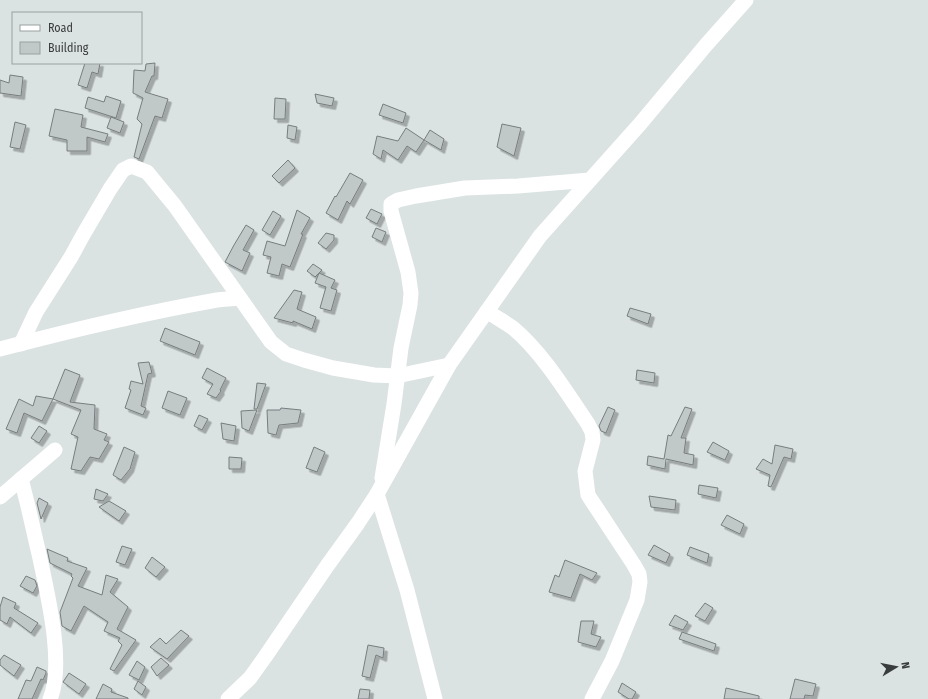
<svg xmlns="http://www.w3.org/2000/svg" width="928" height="699" viewBox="0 0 928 699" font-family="'Fira Sans Condensed',sans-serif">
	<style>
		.building { fill: #c1c8c8; stroke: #777d7e; filter: url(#shadow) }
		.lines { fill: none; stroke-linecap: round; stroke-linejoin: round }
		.minor { stroke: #fff; stroke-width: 15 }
	</style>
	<defs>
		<filter id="shadow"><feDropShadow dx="3.5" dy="3.5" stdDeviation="0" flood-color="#0004"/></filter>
	</defs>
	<rect width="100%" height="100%" fill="#dbe2e2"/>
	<!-- building -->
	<g class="building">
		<path d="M 85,63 L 100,63 L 98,74 L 92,72 L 87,88 L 78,85 Z"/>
		<path d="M 155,63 L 154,76 L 152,76 L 145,92 L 168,99 L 162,118 L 155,116 L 139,159 L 134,157 L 142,124 L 137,119 L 143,98 L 133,93 L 134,70 L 145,71 L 146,64 Z"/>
		<path d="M 10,75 L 23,77 L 21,96 L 0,93 L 0,80 L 9,83 Z"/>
		<path d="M 315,94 L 334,98 L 332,106 L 317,103 Z"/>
		<path d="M 106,96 L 121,101 L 116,118 L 85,108 L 88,97 L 104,102 Z"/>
		<path d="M 275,98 L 286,99 L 285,119 L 274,119 Z"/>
		<path d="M 383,104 L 406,113 L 403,123 L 379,115 Z"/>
		<path d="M 55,109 L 83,115 L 81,127 L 108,134 L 105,142 L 87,137 L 87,151 L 67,151 L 67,140 L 49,136 Z"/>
		<path d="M 111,117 L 124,122 L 120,133 L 107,128 Z"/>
		<path d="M 15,122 L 26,125 L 20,149 L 10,147 Z"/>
		<path d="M 502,124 L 521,128 L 514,156 L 497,147 Z"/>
		<path d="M 288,125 L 297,127 L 295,140 L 287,138 Z"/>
		<path d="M 406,128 L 424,140 L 416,152 L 407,146 L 398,160 L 383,150 L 381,159 L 373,154 L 377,136 L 398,141 Z"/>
		<path d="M 430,130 L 444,139 L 441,150 L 424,140 Z"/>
		<path d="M 288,160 L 295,168 L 279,183 L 272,176 Z"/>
		<path d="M 350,173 L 363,180 L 350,204 L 347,201 L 338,220 L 326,213 L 335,196 L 336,197 Z"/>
		<path d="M 371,209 L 382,214 L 377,224 L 366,218 Z"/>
		<path d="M 297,210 L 310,218 L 301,234 L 303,234 L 290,267 L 282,264 L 279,276 L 267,273 L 271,257 L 263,255 L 267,241 L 285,246 Z"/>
		<path d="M 273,211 L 281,216 L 270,235 L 262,230 Z"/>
		<path d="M 246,225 L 254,230 L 243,250 L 250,253 L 242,271 L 225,262 L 234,245 Z"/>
		<path d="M 376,228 L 386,232 L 382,242 L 372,237 Z"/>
		<path d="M 326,233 L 334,235 L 334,240 L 326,249 L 318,243 Z"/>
		<path d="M 313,264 L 322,270 L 315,277 L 307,271 Z"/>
		<path d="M 319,273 L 335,280 L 331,288 L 337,290 L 331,311 L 320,308 L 326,287 L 315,283 Z"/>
		<path d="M 294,290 L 302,292 L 297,309 L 316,317 L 312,329 L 293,321 L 293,323 L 274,318 Z"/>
		<path d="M 630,308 L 651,314 L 648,324 L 627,316 Z"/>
		<path d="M 165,328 L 200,342 L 195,355 L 160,341 Z"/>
		<path d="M 149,362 L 152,373 L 148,374 L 141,406 L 146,408 L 143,415 L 125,408 L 131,390 L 129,389 L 131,381 L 143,384 L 138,363 Z"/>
		<path d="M 207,368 L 226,378 L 220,390 L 221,391 L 216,398 L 207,394 L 213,384 L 202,378 Z"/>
		<path d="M 65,369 L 80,375 L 70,402 L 95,405 L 94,429 L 107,434 L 104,440 L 109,442 L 99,459 L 90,457 L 81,471 L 71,469 L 78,437 L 71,434 L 81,410 L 53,399 Z"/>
		<path d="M 637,370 L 655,373 L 654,383 L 636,380 Z"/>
		<path d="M 257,383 L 266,384 L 257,409 L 254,409 Z"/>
		<path d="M 168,391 L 187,398 L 180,415 L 162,408 Z"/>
		<path d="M 36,396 L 53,399 L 42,421 L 24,413 L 17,433 L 6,429 L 19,399 L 33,406 Z"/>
		<path d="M 608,407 L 615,410 L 606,433 L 601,431 L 599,426 Z"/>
		<path d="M 685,407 L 692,409 L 681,438 L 686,438 L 684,453 L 694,455 L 693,465 L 666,459 L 665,469 L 647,465 L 648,456 L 664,459 L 668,435 L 671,436 Z"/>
		<path d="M 281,408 L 301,410 L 298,423 L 279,425 L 276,435 L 268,433 L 267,410 L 280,410 Z"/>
		<path d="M 257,410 L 249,431 L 242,428 L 241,411 Z"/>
		<path d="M 199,415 L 208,419 L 202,430 L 194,426 Z"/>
		<path d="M 221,423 L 236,426 L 234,441 L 223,439 Z"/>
		<path d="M 39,426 L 47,431 L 39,443 L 31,438 Z"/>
		<path d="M 713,442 L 729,451 L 725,460 L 707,452 Z"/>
		<path d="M 775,445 L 793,449 L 791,459 L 784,457 L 771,487 L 768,486 L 770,475 L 756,469 L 763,459 L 772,464 Z"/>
		<path d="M 124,447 L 135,452 L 130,469 L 121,480 L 113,475 Z"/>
		<path d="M 314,447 L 325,452 L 317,472 L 306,468 Z"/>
		<path d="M 229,457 L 242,458 L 241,469 L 229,469 Z"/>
		<path d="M 699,485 L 718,488 L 716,498 L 698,494 Z"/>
		<path d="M 96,489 L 108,494 L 103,501 L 94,499 Z"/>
		<path d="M 649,496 L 676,500 L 675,510 L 651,507 Z"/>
		<path d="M 39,498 L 48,503 L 41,519 L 37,503 Z"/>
		<path d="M 109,501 L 126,511 L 119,521 L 99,507 Z"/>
		<path d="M 727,515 L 744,524 L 740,534 L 721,525 Z"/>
		<path d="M 654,545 L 670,554 L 666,563 L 648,555 Z"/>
		<path d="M 122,546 L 132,549 L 125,565 L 116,562 Z"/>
		<path d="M 690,547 L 709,554 L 707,563 L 687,555 Z"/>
		<path d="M 47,549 L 68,558 L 67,561 L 87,568 L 78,586 L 102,595 L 106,575 L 118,579 L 110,592 L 128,607 L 117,629 L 136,640 L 114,671 L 110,669 L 122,645 L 118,641 L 120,638 L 104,631 L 108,622 L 84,606 L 71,631 L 62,626 L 60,612 L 73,578 L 71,576 L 72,574 L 50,563 Z"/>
		<path d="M 152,557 L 165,567 L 156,577 L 145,568 Z"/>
		<path d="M 565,560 L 597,573 L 592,580 L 580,574 L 571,598 L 549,592 L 555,575 L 559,577 Z"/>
		<path d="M 26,576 L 35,580 L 37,586 L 33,593 L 20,586 Z"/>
		<path d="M 3,597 L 16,603 L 14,608 L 38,623 L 31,633 L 10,617 L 7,624 L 0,620 L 0,607 Z"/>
		<path d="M 705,603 L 713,608 L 705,621 L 695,616 Z"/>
		<path d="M 675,615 L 688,622 L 683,630 L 669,625 Z"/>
		<path d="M 581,621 L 594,621 L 591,634 L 601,637 L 596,647 L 578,642 Z"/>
		<path d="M 181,630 L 189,636 L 167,659 L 150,647 L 160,638 L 166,644 Z"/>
		<path d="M 682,632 L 716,644 L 714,651 L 679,639 Z"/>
		<path d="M 368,645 L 384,648 L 383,658 L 376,655 L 370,678 L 362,676 Z"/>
		<path d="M 4,655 L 21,665 L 14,676 L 0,665 L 0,660 Z"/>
		<path d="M 161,658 L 169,665 L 157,676 L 151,667 Z"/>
		<path d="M 137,661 L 145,667 L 139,680 L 129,675 Z"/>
		<path d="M 37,667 L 46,671 L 46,673 L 43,680 L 41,679 L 32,699 L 18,699 L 26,680 L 31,681 Z"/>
		<path d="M 69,673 L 86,684 L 79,694 L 63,682 Z"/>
		<path d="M 795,679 L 816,684 L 813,696 L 805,695 L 804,699 L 790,699 Z"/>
		<path d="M 138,681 L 146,687 L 142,695 L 134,689 Z"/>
		<path d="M 622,683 L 636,692 L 632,699 L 629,699 L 618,692 Z"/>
		<path d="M 103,684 L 112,689 L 111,692 L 128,698 L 128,699 L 96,699 Z"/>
		<path d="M 726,688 L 759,696 L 759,699 L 724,699 Z"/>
		<path d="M 360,689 L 370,690 L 369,699 L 358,699 Z"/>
	</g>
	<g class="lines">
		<!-- minor -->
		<g class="minor">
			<path d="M 487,311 C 495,317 505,322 513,328 C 542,352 567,393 588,424 L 592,432 L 593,440 L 585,471 L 588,495 L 634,565 L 639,574 L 640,582 L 637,600 L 612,661 L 592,699"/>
			<path d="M 21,344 L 36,312 L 71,257 L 83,235 L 110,189 L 123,170 L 131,166 L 147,172 L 175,206 L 271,342 L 286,354 L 304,360 L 333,368 L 374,375 L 397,376 L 449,365"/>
			<path d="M 0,349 C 72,330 144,313 217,300 C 224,299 232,299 239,298"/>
			<path d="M 382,478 L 394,404 L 401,348 L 410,305 L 411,293 L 408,272 L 391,211 L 391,204 L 398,200 L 416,196 L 465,188 L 518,186 L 590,180"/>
			<path d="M 21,479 C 28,504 33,529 39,554 C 47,592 65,664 50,699"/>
			<path d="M 377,494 L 407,590 L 435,699"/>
			<path d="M 0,497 L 55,450"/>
			<path d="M 228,699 L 250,678 L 265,657 L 327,566 L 358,523 L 377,494 L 449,365 L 540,236 L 640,124 L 706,45 L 746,0"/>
		</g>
	</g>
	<!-- legend -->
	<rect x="12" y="12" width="130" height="52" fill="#dbe2e2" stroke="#9aa0a0"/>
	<rect x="20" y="25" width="20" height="6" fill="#ffffff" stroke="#9aa0a0"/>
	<text x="48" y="32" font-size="12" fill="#393c3c">Road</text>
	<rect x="20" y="42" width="20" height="12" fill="#c1c8c8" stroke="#9aa0a0"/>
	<text x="48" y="52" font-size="12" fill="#393c3c">Building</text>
	<!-- north arrow -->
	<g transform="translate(896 667) rotate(80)" stroke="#dbe2e2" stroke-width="3" paint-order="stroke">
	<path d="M0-3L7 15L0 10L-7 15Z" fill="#393c3c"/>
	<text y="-6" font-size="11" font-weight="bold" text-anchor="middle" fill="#393c3c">N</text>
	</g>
</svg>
